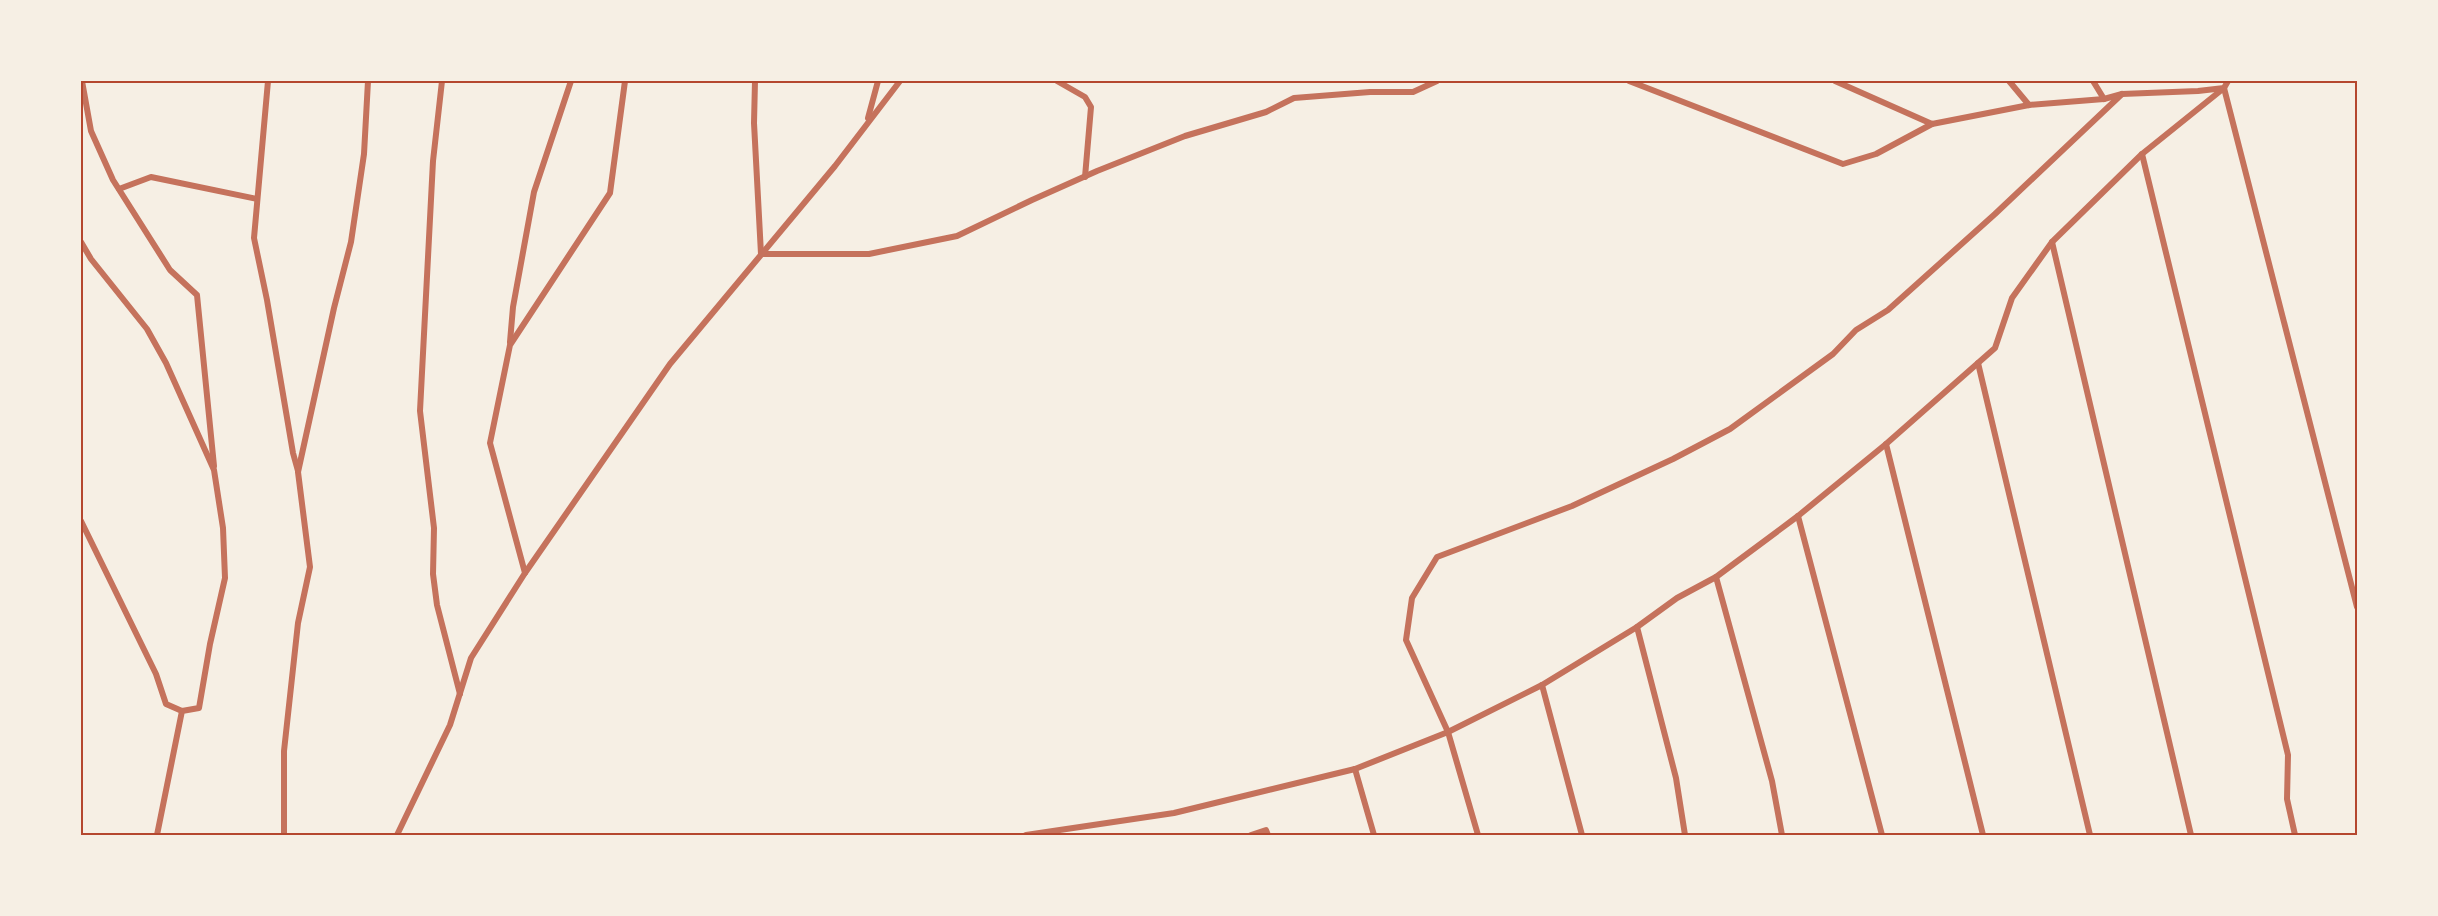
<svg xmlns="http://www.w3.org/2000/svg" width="2438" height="916" viewBox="0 0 2438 916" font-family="'Golos Text',sans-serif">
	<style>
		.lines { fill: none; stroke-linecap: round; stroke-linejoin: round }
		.minor { stroke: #c5725c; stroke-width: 6 }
		.neatline { fill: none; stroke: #b5482f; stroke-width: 2 }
	</style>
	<rect width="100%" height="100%" fill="#f6efe4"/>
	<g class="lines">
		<!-- minor -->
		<g class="minor">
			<path d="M 82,81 L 91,131 L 113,180 L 170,270 L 197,295 L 214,466"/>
			<path d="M 268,81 L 254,238 L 267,300 L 293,453 L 298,471"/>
			<path d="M 442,81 L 433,161 L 420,411 L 434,528 L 433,574 L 437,605 L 460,694"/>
			<path d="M 755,81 L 754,123 L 761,254 L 869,254 L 957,236 L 1032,200 L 1097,171 L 1185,136 L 1266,112 L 1294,98 L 1370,92 L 1413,92 L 1437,81"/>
			<path d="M 1057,81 L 1085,97 L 1091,107 L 1085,177"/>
			<path d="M 1629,81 L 1843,164 L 1876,154 L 1932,124"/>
			<path d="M 1835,81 L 1932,124 L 2029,105 L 2104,99 L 2122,94 L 2198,91 L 2224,88 L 2228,81"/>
			<path d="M 2009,81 L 2029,105"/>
			<path d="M 2093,81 L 2104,99"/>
			<path d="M 868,118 L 878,81"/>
			<path d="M 2142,154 L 2288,755 L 2287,799 L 2295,835"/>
			<path d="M 119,189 L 151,177 L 257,199"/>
			<path d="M 81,242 L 91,259 L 147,329 L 166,363 L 214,470 L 223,528 L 225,578 L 210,644 L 199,708 L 182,711 L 157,835"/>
			<path d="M 2052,242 L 2191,835"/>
			<path d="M 510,342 L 513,307 L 534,192 L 571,81"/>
			<path d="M 1978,363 L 2090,835"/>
			<path d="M 1886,444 L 1983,835"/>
			<path d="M 1798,516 L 1882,835"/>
			<path d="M 81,521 L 156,674 L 166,704 L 182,711"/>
			<path d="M 525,573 L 670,364 L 835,166 L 900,81"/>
			<path d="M 1716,577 L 1772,781 L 1782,835"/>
			<path d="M 1637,627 L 1676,778 L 1685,835"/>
			<path d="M 1542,685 L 1582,835"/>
			<path d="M 1355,769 L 1374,835"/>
			<path d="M 284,835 L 284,751 L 298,623 L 310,567 L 298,472 L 334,308 L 351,242 L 364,154 L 368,81"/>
			<path d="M 397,835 L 450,725 L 471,658 L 525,573 L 490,443 L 510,345 L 610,193 L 625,81"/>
			<path d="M 1026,835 L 1174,813 L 1355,769 L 1448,732 L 1542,685 L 1637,627 L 1677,598 L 1716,577 L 1798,516 L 1886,444 L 1978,363 L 1995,348 L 2012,298 L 2052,242 L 2142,154 L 2224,88 L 2357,607"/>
			<path d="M 1251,835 L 1266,830 L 1268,835"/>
			<path d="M 1478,835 L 1448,732 L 1406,640 L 1412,598 L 1437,557 L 1572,506 L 1673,459 L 1730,429 L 1833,354 L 1856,330 L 1888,310 L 1995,214 L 2122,94"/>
		</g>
	</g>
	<!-- border -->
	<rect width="2438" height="916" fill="none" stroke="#f6efe4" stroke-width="165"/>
	<rect x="82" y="82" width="2274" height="752" class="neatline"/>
</svg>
